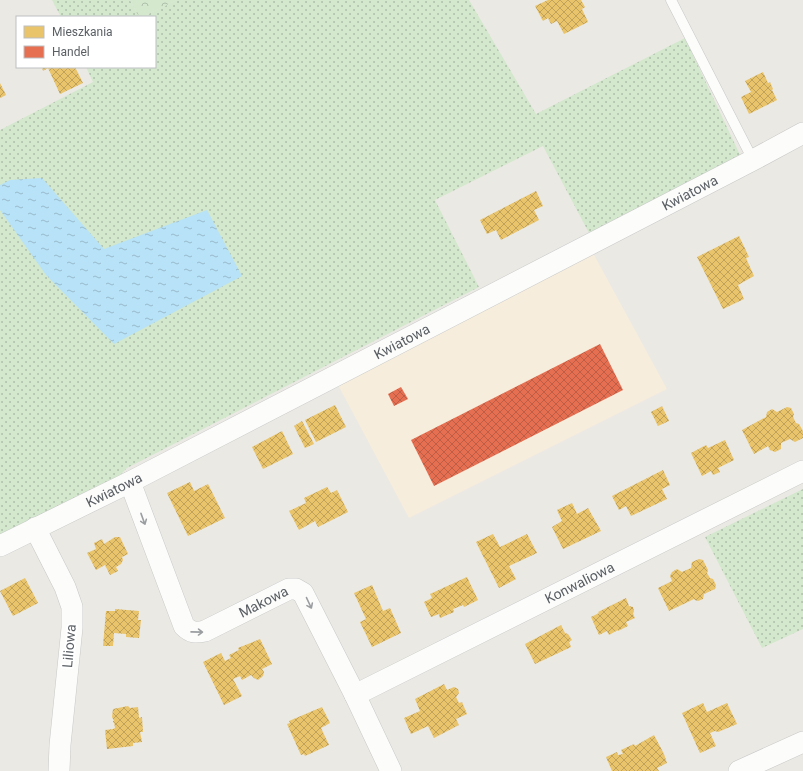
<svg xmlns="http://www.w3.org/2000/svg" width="803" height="771" viewBox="0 0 803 771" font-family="Roboto,sans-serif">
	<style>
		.commercial { fill: #f6eddc }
		.green { fill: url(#green-dots) }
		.forest { fill: url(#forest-crowns) }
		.water { fill: url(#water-ripples) }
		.homes { fill: url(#homes-cross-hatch) }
		.shops { fill: url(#shops-cross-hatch) }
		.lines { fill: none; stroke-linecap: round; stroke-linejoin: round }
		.service-casing { stroke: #c7c8c7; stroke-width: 11 }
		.minor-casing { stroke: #c7c8c7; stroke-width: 22 }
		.service { stroke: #fcfcfb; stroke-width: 10 }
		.minor { stroke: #fcfcfb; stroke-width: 21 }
		.oneway { stroke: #9b9ea0 }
		.labels { text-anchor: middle; stroke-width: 4; stroke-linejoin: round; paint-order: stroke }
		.street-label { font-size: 14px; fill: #5a5f64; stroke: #fff }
	</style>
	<defs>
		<pattern id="green-dots" width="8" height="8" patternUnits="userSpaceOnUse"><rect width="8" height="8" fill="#d3e8cd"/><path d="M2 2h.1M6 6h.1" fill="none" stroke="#aebfaa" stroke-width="1.8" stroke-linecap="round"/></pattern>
		<pattern id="forest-crowns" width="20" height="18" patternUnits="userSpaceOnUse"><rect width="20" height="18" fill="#d3e8cd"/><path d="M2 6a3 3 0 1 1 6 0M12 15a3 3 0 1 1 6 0" fill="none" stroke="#aebfaa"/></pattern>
		<pattern id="water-ripples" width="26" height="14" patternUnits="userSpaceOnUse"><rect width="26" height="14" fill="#b7e2f7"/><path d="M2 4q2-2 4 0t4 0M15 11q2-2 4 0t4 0" fill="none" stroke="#98bacc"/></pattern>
		<pattern id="homes-cross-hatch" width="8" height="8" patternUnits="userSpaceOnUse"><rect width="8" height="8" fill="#e9c46a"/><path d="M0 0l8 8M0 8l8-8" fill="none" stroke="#c0a25b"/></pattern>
		<pattern id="shops-cross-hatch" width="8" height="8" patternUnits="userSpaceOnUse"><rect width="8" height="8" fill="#e76f51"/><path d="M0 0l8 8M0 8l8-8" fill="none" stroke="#be5e47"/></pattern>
	</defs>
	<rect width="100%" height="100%" fill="#ebe9e4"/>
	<!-- commercial -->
	<path class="commercial" d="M 593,253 L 667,389 L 409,518 L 337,383 Z"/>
	<!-- green -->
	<g class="green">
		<path d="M 52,0 L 130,0 L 139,17 L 61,17 Z"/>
		<path d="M 177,0 L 469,0 L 536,114 L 685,38 L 740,155 L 589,233 L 543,146 L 435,200 L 479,287 L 127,468 L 115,480 L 0,538 L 0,130 L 93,82 L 86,67 L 155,67 L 155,17 L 142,17 Z"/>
		<path d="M 803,489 L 803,629 L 762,648 L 705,537 Z"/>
	</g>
	<!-- forest -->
	<path class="forest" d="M 130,0 L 177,0 L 142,17 L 139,17 Z"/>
	<!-- water -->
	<path class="water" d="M 42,178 L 104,249 L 207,210 L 242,276 L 114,344 L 46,275 L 0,210 L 0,185 L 10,180 Z"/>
	<!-- homes -->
	<g class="homes">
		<path d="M 548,0 L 581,0 L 585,7 L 582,9 L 588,22 L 564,34 L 557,21 L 551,24 L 548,18 L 543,21 L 535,6 Z"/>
		<path d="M 42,67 L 75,67 L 83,83 L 60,94 L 48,68 L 43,71 Z"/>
		<path d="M 763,72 L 768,83 L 770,82 L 773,89 L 772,90 L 777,100 L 749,114 L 741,97 L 751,92 L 745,81 Z"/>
		<path d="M 0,83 L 6,95 L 0,98 Z"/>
		<path d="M 536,191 L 543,206 L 534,210 L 539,220 L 501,240 L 496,230 L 487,234 L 480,220 Z"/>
		<path d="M 739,236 L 749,257 L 746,258 L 754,276 L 738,285 L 744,299 L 723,309 L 697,257 Z"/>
		<path d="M 335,405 L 346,427 L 316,442 L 305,420 Z"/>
		<path d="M 662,406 L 669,421 L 658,426 L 651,412 Z"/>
		<path d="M 787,407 L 791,408 L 794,414 L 793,417 L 796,423 L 799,424 L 803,431 L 803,438 L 795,442 L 790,439 L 781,443 L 781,449 L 775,452 L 770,450 L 768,446 L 754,454 L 742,430 L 766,417 L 767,412 L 772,409 L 777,412 Z"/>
		<path d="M 302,421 L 314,444 L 305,448 L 294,426 Z"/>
		<path d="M 282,431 L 293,454 L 263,469 L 252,447 Z"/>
		<path d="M 725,440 L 734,460 L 718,468 L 720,472 L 713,475 L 711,471 L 702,476 L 691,453 L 706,445 L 708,448 Z"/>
		<path d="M 663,470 L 670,485 L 662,489 L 667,499 L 631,516 L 626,506 L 619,510 L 612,496 Z"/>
		<path d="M 190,482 L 194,491 L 208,484 L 225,518 L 188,536 L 167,493 Z"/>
		<path d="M 327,487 L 331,493 L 337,490 L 348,512 L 318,527 L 315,521 L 299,530 L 289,511 L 306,503 L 304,498 Z"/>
		<path d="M 572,503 L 577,514 L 588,508 L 601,531 L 563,549 L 552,527 L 562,521 L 557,510 Z"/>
		<path d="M 493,534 L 500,547 L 527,534 L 537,553 L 509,566 L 516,579 L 499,588 L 476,542 Z"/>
		<path d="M 115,537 L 120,537 L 128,554 L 122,557 L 123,560 L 121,564 L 116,567 L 118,571 L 110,575 L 105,565 L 96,570 L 87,553 L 96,549 L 94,543 L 102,539 L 104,544 Z"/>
		<path d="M 699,559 L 703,560 L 708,570 L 707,573 L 710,578 L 713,579 L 716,585 L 715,589 L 704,594 L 703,599 L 698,601 L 695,600 L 694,599 L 669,611 L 658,588 L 672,581 L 670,576 L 672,572 L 677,569 L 682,572 L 691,568 L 692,562 Z"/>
		<path d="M 467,577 L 478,600 L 464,607 L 463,605 L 453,609 L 454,612 L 440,618 L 439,614 L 431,617 L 424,602 L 432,598 L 430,594 Z"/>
		<path d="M 25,578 L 38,603 L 13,616 L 0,591 Z"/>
		<path d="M 372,585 L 383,611 L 390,608 L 401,633 L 372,647 L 360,622 L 366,619 L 354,593 Z"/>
		<path d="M 626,598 L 629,606 L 633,607 L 634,611 L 633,614 L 635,618 L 626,622 L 628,626 L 618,631 L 618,630 L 609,635 L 607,631 L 599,635 L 591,617 L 599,613 L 598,612 Z"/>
		<path d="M 115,609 L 139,611 L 138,620 L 141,620 L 139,638 L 126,637 L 126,634 L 114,633 L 113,646 L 103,646 L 106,611 L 115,611 Z"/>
		<path d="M 561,625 L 565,633 L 568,634 L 572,640 L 569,642 L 571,647 L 535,664 L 525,644 Z"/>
		<path d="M 260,639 L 272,664 L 262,669 L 264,672 L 263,676 L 258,680 L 254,678 L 251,675 L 242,680 L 240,676 L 233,679 L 242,696 L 224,705 L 203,662 L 221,653 L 225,661 L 231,658 L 229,655 L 239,650 L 238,648 Z"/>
		<path d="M 444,684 L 447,690 L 454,687 L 458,689 L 459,693 L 456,697 L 459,703 L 462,702 L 467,714 L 456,719 L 459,725 L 434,738 L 428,726 L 411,734 L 404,718 L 420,711 L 415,699 Z"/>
		<path d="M 703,703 L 707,712 L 727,703 L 737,724 L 718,732 L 715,731 L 710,733 L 716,746 L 700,753 L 682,713 Z"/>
		<path d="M 128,706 L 130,708 L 138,707 L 139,718 L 142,717 L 143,732 L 140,732 L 142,742 L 133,743 L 133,746 L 107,749 L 105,730 L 113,729 L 115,728 L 114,722 L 113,723 L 113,721 L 114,721 L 112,717 L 113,709 Z"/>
		<path d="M 322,707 L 330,723 L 321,728 L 329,745 L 305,756 L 304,754 L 301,755 L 287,724 L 290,723 L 289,721 Z"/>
		<path d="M 654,735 L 664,754 L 667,763 L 657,768 L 659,771 L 612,771 L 606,757 L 617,752 L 618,755 L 623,754 L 621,750 L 634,744 L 635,746 Z"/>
	</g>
	<!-- shops -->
	<g class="shops">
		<path d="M 600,344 L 623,390 L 434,486 L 411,440 Z"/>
		<path d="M 401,387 L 408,399 L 394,406 L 388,394 Z"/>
	</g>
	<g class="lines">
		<!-- service casing -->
		<g class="service-casing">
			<path id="service" d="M 671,0 L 753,160"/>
		</g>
		<!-- minor casing -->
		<g class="minor-casing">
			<g id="minor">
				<path id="s1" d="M 130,482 L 184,626 C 191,633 196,633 205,631 L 289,589 L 296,589 L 303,593 L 355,695 L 391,771"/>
				<path d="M 35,528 L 65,587 L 72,607 L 72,628 L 60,745 L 59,771"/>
				<path id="s2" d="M 0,546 L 130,482 L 753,160 L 803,133"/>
				<path id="s3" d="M 355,695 L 803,471"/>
				<path d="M 739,771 L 803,742"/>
			</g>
		</g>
		<!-- service -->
		<use href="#service" class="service"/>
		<!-- minor -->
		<use href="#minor" class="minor"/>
	</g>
	<!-- one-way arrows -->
	<defs><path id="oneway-shaft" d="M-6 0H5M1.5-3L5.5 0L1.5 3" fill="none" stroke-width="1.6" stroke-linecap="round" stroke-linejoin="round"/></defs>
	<g class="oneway">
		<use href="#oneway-shaft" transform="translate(143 519) rotate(70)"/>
		<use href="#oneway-shaft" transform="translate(309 603) rotate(65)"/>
		<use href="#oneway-shaft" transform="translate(197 632) rotate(1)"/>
	</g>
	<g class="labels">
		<!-- street labels -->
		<g class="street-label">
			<text dy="5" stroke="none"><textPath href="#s2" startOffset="775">Kwiatowa</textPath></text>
			<text dy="5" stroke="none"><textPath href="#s2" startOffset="451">Kwiatowa</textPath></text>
			<text dy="5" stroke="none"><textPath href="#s2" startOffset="127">Kwiatowa</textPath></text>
			<text dy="5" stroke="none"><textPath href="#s3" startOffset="251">Konwaliowa</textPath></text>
			<text dy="5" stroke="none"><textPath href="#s1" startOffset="242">Makowa</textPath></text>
			<text transform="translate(69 646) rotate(-85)" y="5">Liliowa</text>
		</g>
	</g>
	<!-- legend -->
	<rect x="16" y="16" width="140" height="52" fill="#ffffff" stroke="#bdbfc1"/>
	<rect x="24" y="26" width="20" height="12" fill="#e9c46a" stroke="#bdbfc1"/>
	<text x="52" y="36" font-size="12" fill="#5a5f64">Mieszkania</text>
	<rect x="24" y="46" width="20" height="12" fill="#e76f51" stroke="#bdbfc1"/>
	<text x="52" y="56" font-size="12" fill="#5a5f64">Handel</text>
</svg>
